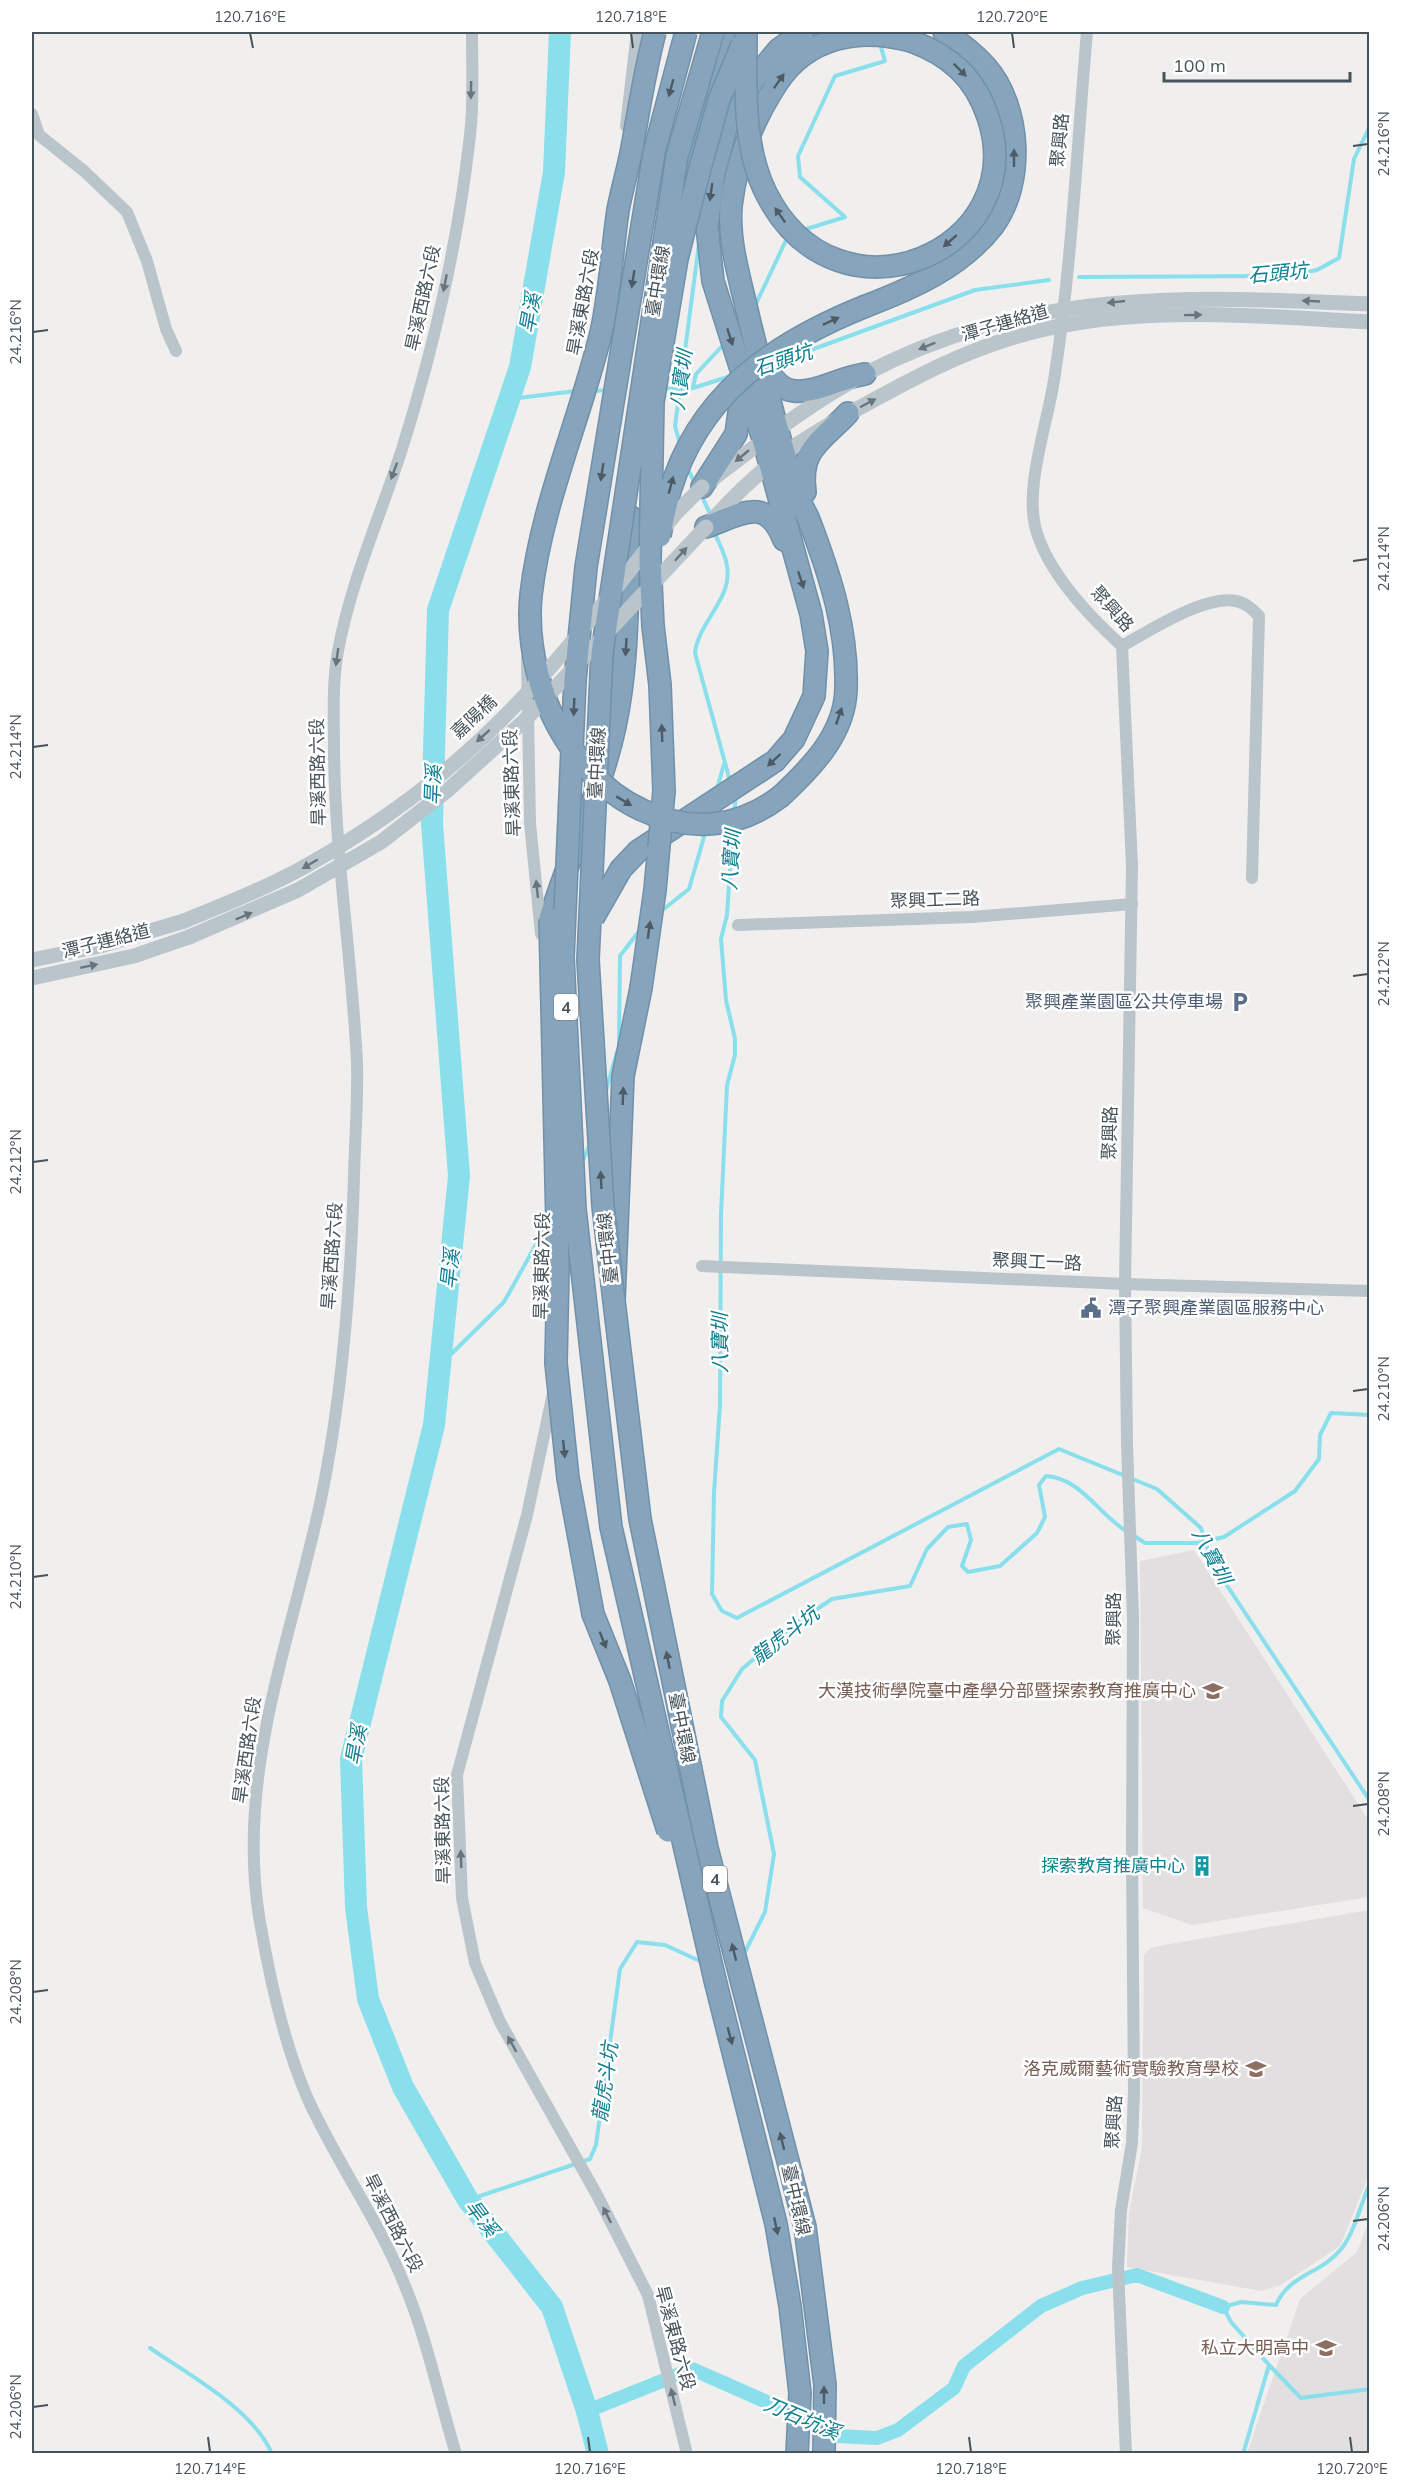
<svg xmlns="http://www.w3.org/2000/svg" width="1401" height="2485" viewBox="0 0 1401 2485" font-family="Mulish,'Noto Sans TC',sans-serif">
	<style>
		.education { fill: #e2dfe0 }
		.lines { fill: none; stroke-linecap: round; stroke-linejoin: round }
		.stream { stroke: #89dfeb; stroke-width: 4 }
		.canal { stroke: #89dfeb; stroke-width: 14 }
		.river { stroke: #89dfeb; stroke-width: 22 }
		.motorway-casing { stroke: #7190a9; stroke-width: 24 }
		.minor { stroke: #b9c4cb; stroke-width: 12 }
		.tertiary { stroke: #b9c4cb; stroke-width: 15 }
		.motorway { stroke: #86a5bd; stroke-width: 21 }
		.motorway-bridge-casing { stroke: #7190a9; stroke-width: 24; stroke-linecap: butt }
		.tertiary-bridge { stroke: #b9c4cb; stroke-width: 15 }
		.motorway-bridge { stroke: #86a5bd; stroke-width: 21 }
		.oneway { fill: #4c5b65 }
		.oneway2 { fill: #68757d }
		.ticks { fill: none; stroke: #46535b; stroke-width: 2 }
		.labels { text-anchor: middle; stroke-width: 5; stroke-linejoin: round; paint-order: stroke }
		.shield { fill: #fff; stroke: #7e878c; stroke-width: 1.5 }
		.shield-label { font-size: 16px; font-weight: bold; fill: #46535b }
		.street-label { font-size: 18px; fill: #46535b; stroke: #fff }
		.service-label { font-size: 18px; fill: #4e5e75; stroke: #fff; text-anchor: end }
		.education-label { font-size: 18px; fill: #785e54; stroke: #fff; text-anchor: end }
		.culture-label { font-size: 18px; fill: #0d838f; stroke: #fff; text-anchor: end }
		.water-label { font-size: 20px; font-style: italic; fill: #0e8091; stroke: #fff }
		.neatline { fill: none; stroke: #46535b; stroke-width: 2 }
		.ticks-label { font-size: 15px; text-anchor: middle; fill: #46535b }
	</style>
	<rect width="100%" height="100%" fill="#f1eeee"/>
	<!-- education -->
	<g class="education">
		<path d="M 1194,1550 L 1369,1821 L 1369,1897 L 1192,1925 L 1143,1908 L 1140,1561 Z"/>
		<path d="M 1369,1910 L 1369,2175 L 1340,2246 L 1281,2285 L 1261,2291 L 1127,2267 L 1129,2213 L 1142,2148 L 1144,1955 L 1151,1948 L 1164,1945 Z"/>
		<path d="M 1369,2221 L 1369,2453 L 1247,2453 L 1300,2299 L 1357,2252 Z"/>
	</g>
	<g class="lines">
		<!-- stream -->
		<g class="stream">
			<path d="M 803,230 L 845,217 L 800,177 L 798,156 L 835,76 L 885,61 L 880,44"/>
			<path d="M 1079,277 L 1289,276 L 1317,270 L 1339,258 L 1354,159 L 1370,126"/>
			<path d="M 754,308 L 788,236"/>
			<path d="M 778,362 L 975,290 L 1049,280"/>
			<path d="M 693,387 L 696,374 L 725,343"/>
			<path d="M 662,389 L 693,388 L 731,376"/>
			<path d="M 593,391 L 609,390"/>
			<path d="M 510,399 L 576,391"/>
			<path d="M 680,444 L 675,426 L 699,244"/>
			<path d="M 687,468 L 695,483"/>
			<path d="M 701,495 L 711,515"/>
			<path d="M 714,531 C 718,542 726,555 727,566 C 733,599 698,622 695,653 L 730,781"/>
			<path d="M 717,789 L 724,764"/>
			<path d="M 734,813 L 736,797"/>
			<path d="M 733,827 L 727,915 L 721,939 L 726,1000 L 735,1039 L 735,1055 L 727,1085 L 721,1214 L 720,1405 L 714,1493 L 712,1594 L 722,1611 L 737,1618 L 1059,1449 L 1157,1489 L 1201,1528 L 1212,1563 L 1370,1801"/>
			<path d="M 660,912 L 689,889 L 706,830"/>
			<path d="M 619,1045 L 620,956 L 643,926"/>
			<path d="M 605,1094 L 617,1052"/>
			<path d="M 581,1165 L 590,1144"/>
			<path d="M 440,1365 L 504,1302 L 549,1221"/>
			<path d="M 1133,1535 L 1145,1543 L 1197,1543 L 1224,1537 L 1295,1491 L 1319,1459 L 1320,1435 L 1331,1413 L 1370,1415"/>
			<path d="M 742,1958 L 765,1912 L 774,1854 L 755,1760 L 721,1717 L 722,1701 L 742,1669 L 799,1621 L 832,1599 L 910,1586 L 927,1549 L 948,1527 L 967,1524 L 971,1540 L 962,1566 L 968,1572 L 1000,1566 L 1037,1533 L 1045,1517 L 1039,1485 L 1046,1476 C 1080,1478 1099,1514 1126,1531"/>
			<path d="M 468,2200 L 590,2159 L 596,2145 L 620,1969 L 637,1942 L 665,1945 L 702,1962"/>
			<path d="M 150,2348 C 189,2375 253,2409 272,2454"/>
			<path d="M 1269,2365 L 1301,2398 L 1370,2389"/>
			<path d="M 1243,2454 L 1269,2365 L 1231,2322 L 1223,2307 L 1241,2302 L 1276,2305 C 1289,2274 1322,2274 1342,2248 C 1355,2231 1361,2203 1370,2183"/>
		</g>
		<!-- canal -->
		<path class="canal" d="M 587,2411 L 692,2369 L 785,2410 L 836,2436 L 877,2438 L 898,2430 L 954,2388 L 964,2366 L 1041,2306 L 1082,2288 L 1137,2275 L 1223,2307"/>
		<!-- river -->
		<path class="river" d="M 560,32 L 554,172 L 520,367 L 438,610 L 432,824 L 459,1176 L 434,1425 L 351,1759 L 356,1907 L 368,1999 L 403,2087 L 468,2200 L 552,2307 L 587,2411 L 598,2454"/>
		<!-- motorway casing -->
		<g class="motorway-casing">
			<g id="motorway">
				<path d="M 678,192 L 725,32"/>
				<path d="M 866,306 C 913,288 961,267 993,226 C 1025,183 1021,107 986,67 C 974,53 959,42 944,32"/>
				<path d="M 766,363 C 784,416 828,379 865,374"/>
				<path d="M 702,487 L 736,434 L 742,391"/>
				<path d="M 805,492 C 799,449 821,442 848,413"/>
				<path d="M 706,527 C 740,515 766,494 784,540"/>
				<path d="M 653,626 L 660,685 L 664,791"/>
				<path d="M 781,796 C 811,768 845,734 846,689 C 848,630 830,575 809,520 C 806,512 800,504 797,495 C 778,438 764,378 749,319 C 741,282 728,244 731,206 C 736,161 753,120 777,83 C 808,36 860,27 911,41"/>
				<path d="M 638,851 L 775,761 L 794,739 L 814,696 L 817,651 L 811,614 L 763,439 L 713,281 L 707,227 L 714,173 L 728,121 L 753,80 L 779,49 L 803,32"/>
				<path d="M 550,919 C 569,853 601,793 615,726 C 630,657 626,587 631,517"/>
				<path d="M 641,988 L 623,1076 L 614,1301 L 640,1519 L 707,1848 L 805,2227 L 825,2385 L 824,2454"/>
				<path d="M 715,1980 L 776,2224 L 790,2306 L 800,2393 L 797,2454"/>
			</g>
		</g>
		<!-- minor -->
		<g class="minor">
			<path d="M 1087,32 C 1077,146 1072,261 1055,374 C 1049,419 1025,483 1035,526 C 1046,571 1089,616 1122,646 L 1132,866 L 1125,1284 L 1127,1444 L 1133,1618 L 1132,1857 L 1134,2091 L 1132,2143 L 1121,2210 L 1118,2268 L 1126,2454"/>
			<path d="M 32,114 L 39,135 L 84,171 L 127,212 L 147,261 L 166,329 L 176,351"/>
			<path d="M 626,126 L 637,32"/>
			<path d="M 1122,646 C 1149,631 1204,595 1236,601 C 1246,603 1252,609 1259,616 L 1252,878"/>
			<path d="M 527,658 L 530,823 L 541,934"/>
			<path d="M 738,925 L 972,917 L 1132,904"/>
			<path d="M 702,1266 L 1125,1284 L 1370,1291"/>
			<path d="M 553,1393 L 527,1515 L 457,1775 L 462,1898 L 475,1963 L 500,2022 L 597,2195 L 648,2295 L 687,2454"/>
			<path d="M 456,2454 C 439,2398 427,2339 405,2286 C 379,2220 336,2162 307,2097 C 283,2041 269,1976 259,1916 C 236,1773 292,1637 321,1499 C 343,1393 351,1283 354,1176 C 355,1138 358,1100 357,1063 C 352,959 335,855 334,751 C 334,719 332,683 338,651 C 351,581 380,517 402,449 C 433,350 457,247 469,144 C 474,107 472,69 472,32"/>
		</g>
		<!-- tertiary -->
		<g class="tertiary">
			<path d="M 710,481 C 760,443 808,404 863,375 C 1028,288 1190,296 1370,304"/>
			<path d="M 709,524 C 760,465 802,438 870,402 C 914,378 957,355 1005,340 C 1121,302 1250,316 1370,322"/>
			<path d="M 32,960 L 100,946 L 184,921"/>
			<path d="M 32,978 L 134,956 L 189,937"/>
		</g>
		<!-- motorway -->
		<use href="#motorway" class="motorway"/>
		<!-- motorway-bridge casing -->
		<g class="motorway-bridge-casing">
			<g id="motorway-bridge">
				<path d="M 655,32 C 645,70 639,109 632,148 C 628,169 622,189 618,210 C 612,251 610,293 601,333 C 580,419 541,506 531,595 C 526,645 541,705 570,746 C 589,774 611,796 642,810 C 690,833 740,828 781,796"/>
				<path d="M 686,32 L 654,153 L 586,567 L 575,680 L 563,957 L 575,1209 L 611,1527 L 715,1980"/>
				<path d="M 746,32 C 746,84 742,145 766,193 C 838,336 1033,250 988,117 C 975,77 949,55 911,41"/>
				<path d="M 660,536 C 678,412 756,350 866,306"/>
				<path d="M 653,626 L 650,562 L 653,402 L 677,259 L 699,172 L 719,100 L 742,45"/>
				<path d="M 593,918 L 621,869 L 638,851"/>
				<path d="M 550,919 L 558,1268 L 556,1363 L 568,1478 L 593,1614 L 620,1681 L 668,1831"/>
				<path d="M 641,988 L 655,890 L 664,791"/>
				<path d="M 614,1301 L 603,1206 L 588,960 L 602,653 L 677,156 L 713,32"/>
			</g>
		</g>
		<!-- tertiary-bridge -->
		<g class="tertiary-bridge">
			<path d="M 184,921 C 225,904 266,888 304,867 C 378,826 448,774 507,714 C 569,652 621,579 677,512 L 702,487"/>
			<path d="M 189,937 L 298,890 L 381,842 L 448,790 L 524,721 L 706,527"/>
		</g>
		<!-- motorway-bridge -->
		<use href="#motorway-bridge" class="motorway-bridge"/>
	</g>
	<!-- one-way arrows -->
	<defs><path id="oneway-solid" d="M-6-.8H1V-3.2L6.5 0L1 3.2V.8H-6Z" transform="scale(1.5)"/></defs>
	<g class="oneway">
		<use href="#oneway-solid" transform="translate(960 70) rotate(45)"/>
		<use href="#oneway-solid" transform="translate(779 81) rotate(-55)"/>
		<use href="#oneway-solid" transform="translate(671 88) rotate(105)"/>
		<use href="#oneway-solid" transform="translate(1014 158) rotate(-90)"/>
		<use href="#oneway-solid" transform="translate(711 192) rotate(98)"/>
		<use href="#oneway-solid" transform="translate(780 215) rotate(-125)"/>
		<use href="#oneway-solid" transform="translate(950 241) rotate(139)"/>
		<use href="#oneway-solid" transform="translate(633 279) rotate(99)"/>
		<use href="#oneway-solid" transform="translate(831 321) rotate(-25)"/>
		<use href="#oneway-solid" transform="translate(730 337) rotate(72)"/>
		<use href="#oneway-solid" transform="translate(602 472) rotate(99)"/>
		<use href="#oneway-solid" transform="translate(671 485) rotate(-75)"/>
		<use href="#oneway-solid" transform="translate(801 580) rotate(72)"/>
		<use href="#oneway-solid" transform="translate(626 647) rotate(93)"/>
		<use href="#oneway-solid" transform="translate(574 707) rotate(92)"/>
		<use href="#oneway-solid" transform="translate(839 716) rotate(-71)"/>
		<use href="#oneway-solid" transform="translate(662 733) rotate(-92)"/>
		<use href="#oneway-solid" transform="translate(774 760) rotate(137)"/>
		<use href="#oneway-solid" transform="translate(624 801) rotate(31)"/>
		<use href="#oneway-solid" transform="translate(649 930) rotate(-82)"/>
		<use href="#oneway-solid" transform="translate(623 1096) rotate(-88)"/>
		<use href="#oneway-solid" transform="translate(601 1180) rotate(-93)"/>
		<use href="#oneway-solid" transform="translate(564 1449) rotate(84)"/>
		<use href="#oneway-solid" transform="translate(603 1640) rotate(68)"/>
		<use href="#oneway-solid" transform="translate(668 1660) rotate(-101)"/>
		<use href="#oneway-solid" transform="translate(734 1952) rotate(-104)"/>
		<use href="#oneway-solid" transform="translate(730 2036) rotate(75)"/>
		<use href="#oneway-solid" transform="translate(782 2141) rotate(-104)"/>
		<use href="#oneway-solid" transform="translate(776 2226) rotate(78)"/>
		<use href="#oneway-solid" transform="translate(824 2395) rotate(-90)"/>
	</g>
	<g class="oneway2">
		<use href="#oneway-solid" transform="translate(471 90) rotate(91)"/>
		<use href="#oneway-solid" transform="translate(445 283) rotate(101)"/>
		<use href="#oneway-solid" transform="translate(1311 301) rotate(-177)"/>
		<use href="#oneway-solid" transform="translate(1116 302) rotate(174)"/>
		<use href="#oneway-solid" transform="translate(1193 315) rotate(-1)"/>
		<use href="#oneway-solid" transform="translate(927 346) rotate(158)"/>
		<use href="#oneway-solid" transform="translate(868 403) rotate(-28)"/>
		<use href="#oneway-solid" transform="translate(742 456) rotate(140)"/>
		<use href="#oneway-solid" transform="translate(394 471) rotate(110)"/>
		<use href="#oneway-solid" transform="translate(681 554) rotate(-48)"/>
		<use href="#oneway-solid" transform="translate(337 657) rotate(98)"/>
		<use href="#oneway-solid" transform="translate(483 736) rotate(138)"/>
		<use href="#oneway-solid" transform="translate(310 864) rotate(150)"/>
		<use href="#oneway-solid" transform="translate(537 889) rotate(-96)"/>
		<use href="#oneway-solid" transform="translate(244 916) rotate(-23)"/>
		<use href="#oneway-solid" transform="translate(89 966) rotate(-12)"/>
		<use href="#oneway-solid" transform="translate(461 1859) rotate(-92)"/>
		<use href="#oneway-solid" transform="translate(512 2044) rotate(-119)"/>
		<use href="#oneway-solid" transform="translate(607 2215) rotate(-117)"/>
		<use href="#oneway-solid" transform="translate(673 2397) rotate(-104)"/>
	</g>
	<!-- ticks -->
	<path class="ticks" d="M 250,33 L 253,48M 631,33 L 633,48M 1012,33 L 1014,48M 1353,146 L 1368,144M 33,332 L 48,330M 1353,561 L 1368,559M 33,747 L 48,745M 1353,976 L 1368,974M 33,1162 L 48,1160M 1353,1391 L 1368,1389M 33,1577 L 48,1575M 1353,1806 L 1368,1804M 33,1992 L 48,1990M 1353,2221 L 1368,2219M 33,2407 L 48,2405M 208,2437 L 210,2452M 588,2437 L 590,2452M 969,2437 L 971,2452M 1350,2437 L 1352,2452"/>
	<!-- icons -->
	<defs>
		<g id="parking-bare" transform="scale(1.62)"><path d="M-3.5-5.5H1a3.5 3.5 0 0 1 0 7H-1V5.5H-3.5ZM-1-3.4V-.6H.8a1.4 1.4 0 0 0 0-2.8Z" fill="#5c6f8a" stroke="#fff" stroke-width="2.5" paint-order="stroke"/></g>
		<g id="civic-bare" transform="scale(1.62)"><path d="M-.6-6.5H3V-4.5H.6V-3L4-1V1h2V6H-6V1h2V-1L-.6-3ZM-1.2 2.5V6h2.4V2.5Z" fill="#5c6f8a" stroke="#fff" stroke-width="2.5" paint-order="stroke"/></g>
		<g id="university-bare" transform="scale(1.62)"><path d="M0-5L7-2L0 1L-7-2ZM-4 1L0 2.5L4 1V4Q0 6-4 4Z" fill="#8d6e63" stroke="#fff" stroke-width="2.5" paint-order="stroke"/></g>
		<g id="building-bare" transform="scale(1.62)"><path d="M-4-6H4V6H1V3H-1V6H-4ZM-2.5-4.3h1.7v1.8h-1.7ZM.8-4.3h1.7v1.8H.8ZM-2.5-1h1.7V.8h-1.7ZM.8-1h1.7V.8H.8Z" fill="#0f9aa8" stroke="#fff" stroke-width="2.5" paint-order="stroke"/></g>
		<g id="school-bare" transform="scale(1.62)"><path d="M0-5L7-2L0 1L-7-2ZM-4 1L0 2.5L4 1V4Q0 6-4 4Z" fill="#8d6e63" stroke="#fff" stroke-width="2.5" paint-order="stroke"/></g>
	</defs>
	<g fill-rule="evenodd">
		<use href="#parking-bare" x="1240" y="1002"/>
		<use href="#civic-bare" x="1091" y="1308"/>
		<use href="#university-bare" x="1213" y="1691"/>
		<use href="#building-bare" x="1202" y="1866"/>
		<use href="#university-bare" x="1256" y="2069"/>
		<use href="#school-bare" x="1326" y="2348"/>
	</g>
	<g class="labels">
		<!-- shield labels -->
		<g class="shield">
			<rect x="554" y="994" width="24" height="26" rx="4.5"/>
			<rect x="703" y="1866" width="24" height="26" rx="4.5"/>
		</g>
		<g class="shield-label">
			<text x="566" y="1013">4</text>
			<text x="715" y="1885">4</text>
		</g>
		<!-- street labels -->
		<g class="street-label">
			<text transform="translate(1060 140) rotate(-85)" y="6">聚興路</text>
			<text transform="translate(658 281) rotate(-81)" y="6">臺中環線</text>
			<text transform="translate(423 298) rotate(-78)" y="6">旱溪西路六段</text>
			<text transform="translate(583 302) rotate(-80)" y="6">旱溪東路六段</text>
			<text transform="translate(1005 323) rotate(-16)" y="6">潭子連絡道</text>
			<text transform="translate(1112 609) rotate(48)" y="6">聚興路</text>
			<text transform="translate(474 717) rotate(-43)" y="6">嘉陽橋</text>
			<text transform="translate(597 763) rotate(-87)" y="6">臺中環線</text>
			<text transform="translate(318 772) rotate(-91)" y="6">旱溪西路六段</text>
			<text transform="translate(512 783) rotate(-92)" y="6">旱溪東路六段</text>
			<text transform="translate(935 900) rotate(-2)" y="6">聚興工二路</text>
			<text transform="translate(106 941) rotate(-14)" y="6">潭子連絡道</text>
			<text transform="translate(1110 1133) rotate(-89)" y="6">聚興路</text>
			<text transform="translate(608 1248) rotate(-96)" y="6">臺中環線</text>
			<text transform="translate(332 1256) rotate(-86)" y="6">旱溪西路六段</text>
			<text transform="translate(1037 1262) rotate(2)" y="6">聚興工一路</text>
			<text transform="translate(542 1266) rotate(-89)" y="6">旱溪東路六段</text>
			<text transform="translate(1114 1619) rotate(-90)" y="6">聚興路</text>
			<text transform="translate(682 1728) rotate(79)" y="6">臺中環線</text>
			<text transform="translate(247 1750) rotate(-82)" y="6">旱溪西路六段</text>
			<text transform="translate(443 1830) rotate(-91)" y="6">旱溪東路六段</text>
			<text transform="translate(1114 2122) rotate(-87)" y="6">聚興路</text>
			<text transform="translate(796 2200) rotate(77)" y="6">臺中環線</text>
			<text transform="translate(393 2223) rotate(63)" y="6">旱溪西路六段</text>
			<text transform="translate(675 2338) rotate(75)" y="6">旱溪東路六段</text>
		</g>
		<!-- service labels -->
		<g class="service-label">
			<text x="1223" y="1008">聚興產業園區公共停車場</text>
			<text x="1108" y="1314" text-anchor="start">潭子聚興產業園區服務中心</text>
		</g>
		<!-- education labels -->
		<g class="education-label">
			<text x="1196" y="1697">大漢技術學院臺中產學分部暨探索教育推廣中心</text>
			<text x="1239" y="2075">洛克威爾藝術實驗教育學校</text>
			<text x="1309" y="2354">私立大明高中</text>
		</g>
		<!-- culture labels -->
		<g class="culture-label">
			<text x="1185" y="1872">探索教育推廣中心</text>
		</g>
		<!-- water labels -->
		<g class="water-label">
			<text transform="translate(1278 273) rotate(-5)" y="7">石頭坑</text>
			<text transform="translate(530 313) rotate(-80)" y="7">旱溪</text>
			<text transform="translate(783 360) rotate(-18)" y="7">石頭坑</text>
			<text transform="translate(681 380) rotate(-82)" y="7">八寶圳</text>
			<text transform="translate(433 785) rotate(-88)" y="7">旱溪</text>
			<text transform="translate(731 860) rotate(-86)" y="7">八寶圳</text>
			<text transform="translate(450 1269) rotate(-84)" y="7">旱溪</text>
			<text transform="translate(720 1343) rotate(-90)" y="7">八寶圳</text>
			<text transform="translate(1212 1556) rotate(62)" y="7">八寶圳</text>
			<text transform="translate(785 1635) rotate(-38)" y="7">龍虎斗坑</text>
			<text transform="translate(356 1745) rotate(-80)" y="7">旱溪</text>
			<text transform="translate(605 2082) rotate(-82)" y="7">龍虎斗坑</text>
			<text transform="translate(482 2218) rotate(53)" y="7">旱溪</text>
			<text transform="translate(802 2418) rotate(23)" y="7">刀石坑溪</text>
		</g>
	</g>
	<!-- border -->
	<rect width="1401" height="2485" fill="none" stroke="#ffffff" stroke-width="66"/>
	<!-- scale -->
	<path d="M1164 72v9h186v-9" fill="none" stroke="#46535b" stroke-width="3"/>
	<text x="1173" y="72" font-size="18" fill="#46535b" stroke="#ffffff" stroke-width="4.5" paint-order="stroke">100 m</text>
	<rect x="33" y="33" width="1335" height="2419" class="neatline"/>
	<g class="ticks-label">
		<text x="250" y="22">120.716°E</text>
		<text x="631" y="22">120.718°E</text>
		<text x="1012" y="22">120.720°E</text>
		<text transform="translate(1384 144) rotate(-90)" y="5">24.216°N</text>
		<text transform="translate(16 332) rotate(-90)" y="5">24.216°N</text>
		<text transform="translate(1384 559) rotate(-90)" y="5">24.214°N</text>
		<text transform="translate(16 747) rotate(-90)" y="5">24.214°N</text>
		<text transform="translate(1384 974) rotate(-90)" y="5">24.212°N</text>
		<text transform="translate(16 1162) rotate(-90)" y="5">24.212°N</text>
		<text transform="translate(1384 1389) rotate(-90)" y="5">24.210°N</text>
		<text transform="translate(16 1577) rotate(-90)" y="5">24.210°N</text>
		<text transform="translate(1384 1804) rotate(-90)" y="5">24.208°N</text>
		<text transform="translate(16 1992) rotate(-90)" y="5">24.208°N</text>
		<text transform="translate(1384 2219) rotate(-90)" y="5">24.206°N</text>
		<text transform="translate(16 2407) rotate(-90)" y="5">24.206°N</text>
		<text x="210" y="2474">120.714°E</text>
		<text x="590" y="2474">120.716°E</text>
		<text x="971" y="2474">120.718°E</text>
		<text x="1352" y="2474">120.720°E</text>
	</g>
</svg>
